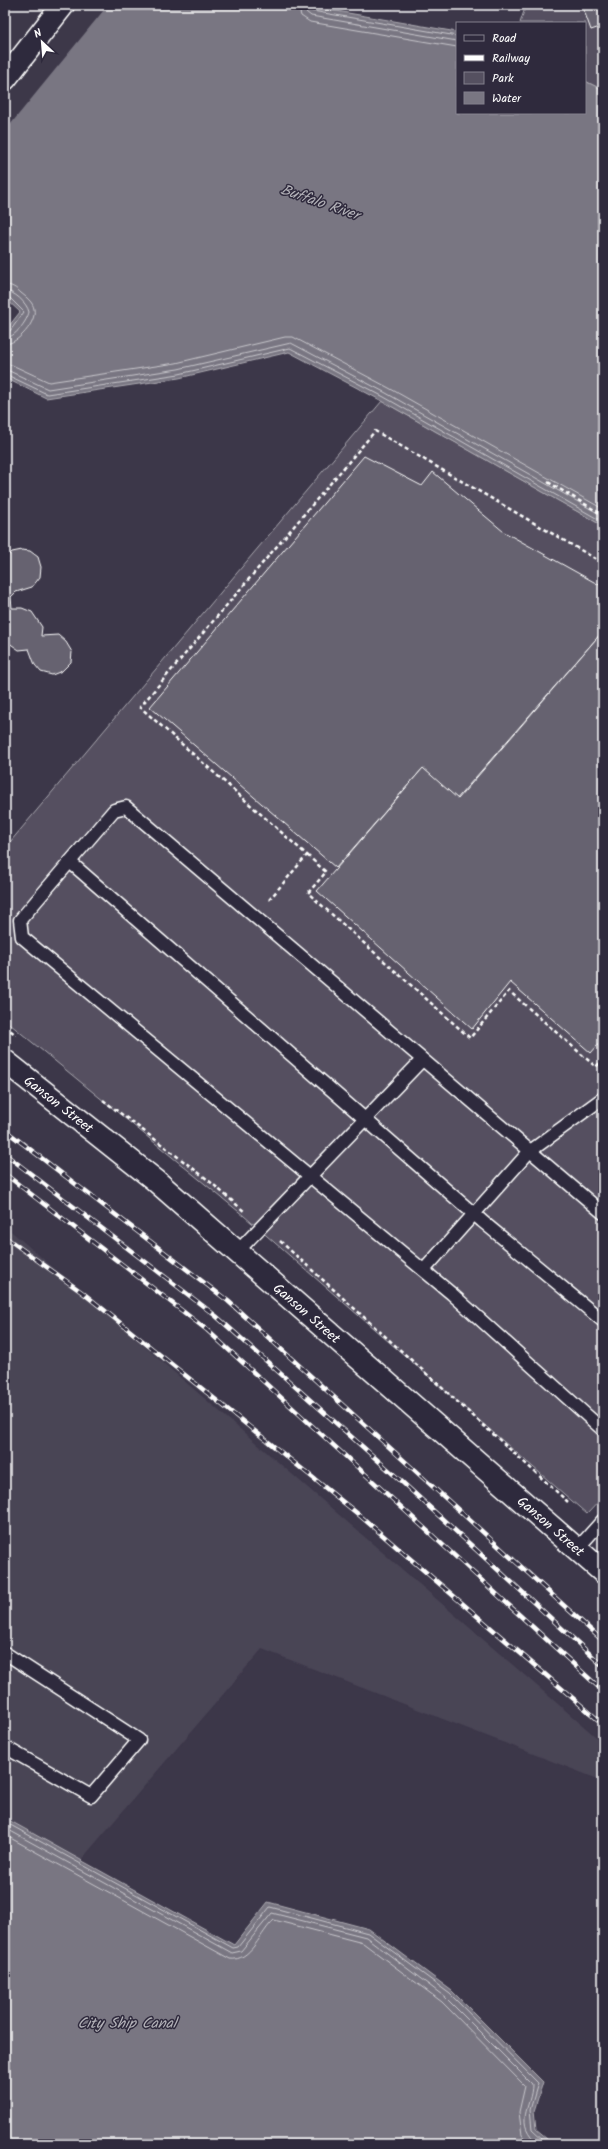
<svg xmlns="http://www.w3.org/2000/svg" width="608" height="2149" viewBox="0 0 608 2149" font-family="Kalam,sans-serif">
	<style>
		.built { fill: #494455 }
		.green { fill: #555060; stroke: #aaa8b0 }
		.water { fill: #797682; stroke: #afadb4 }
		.pier { fill: #3c3749 }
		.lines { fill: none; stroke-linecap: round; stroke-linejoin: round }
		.shore { stroke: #c9c8cd; stroke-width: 1 }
		.building { fill: #666270; stroke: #fff }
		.lane-casing { stroke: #fff; stroke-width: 15 }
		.street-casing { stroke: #fff; stroke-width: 25 }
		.path { stroke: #fff; stroke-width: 2.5; stroke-dasharray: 4 3; stroke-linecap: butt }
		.lane { stroke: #2f2a3d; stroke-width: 12 }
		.street { stroke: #2f2a3d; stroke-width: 22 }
		.rail-casing { stroke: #fff; stroke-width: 4.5 }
		.rail { stroke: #2f2a3d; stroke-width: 3; stroke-dasharray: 9; stroke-linecap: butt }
		.labels { text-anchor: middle; stroke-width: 3; stroke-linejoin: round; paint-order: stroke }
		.street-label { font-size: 14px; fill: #fff; stroke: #2f2a3d }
		.water-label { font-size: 15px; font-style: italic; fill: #b5b4ba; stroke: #2f2a3d }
	</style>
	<rect width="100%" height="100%" fill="#3c3749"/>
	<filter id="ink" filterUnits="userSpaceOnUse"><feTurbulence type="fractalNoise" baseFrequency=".025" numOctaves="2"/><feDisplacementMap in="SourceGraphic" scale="8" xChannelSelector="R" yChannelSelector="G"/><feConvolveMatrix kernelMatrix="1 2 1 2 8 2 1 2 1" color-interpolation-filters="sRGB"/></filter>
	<g filter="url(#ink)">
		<!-- built -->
		<path class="built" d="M 5,1226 L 603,1743 L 603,1781 L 262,1649 L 80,1861 L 5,1818 Z"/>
		<!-- green -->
		<g class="green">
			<path d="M 526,5 L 603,5 L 603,90 L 585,81 L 585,23 L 520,23 Z"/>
			<path d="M 382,401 L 603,526 L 603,1497 L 587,1514 L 244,1216 L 5,1020 L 5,848 Z"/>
		</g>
		<!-- water -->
		<g class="water">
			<path d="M 5,5 L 302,5 L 457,32 L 457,113 L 585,113 L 585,81 L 603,90 L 603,526 L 382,401 L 289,352 L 179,378 L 46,398 L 5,378 L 5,331 L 20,312 L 5,298 Z"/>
			<path d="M 5,1818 L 234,1945 L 268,1902 L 369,1929 L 452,1991 L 543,2082 L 534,2111 L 536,2130 L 553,2144 L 5,2144 Z"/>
		</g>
		<!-- pier -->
		<path class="pier" d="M 5,5 L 108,5 L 5,131 Z"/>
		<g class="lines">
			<!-- shore -->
			<g class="shore">
				<path d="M 298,5 L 301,16 L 310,22 L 457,47"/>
				<path d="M 304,5 L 306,12 L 311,16 L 457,41"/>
				<path d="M 309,5 L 312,11 L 457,36"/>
				<path d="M 5,285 C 12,285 16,288 21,293 C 26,297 33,302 34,309 C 37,322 18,344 5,344"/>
				<path d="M 5,291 C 14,291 27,303 29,312 C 27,321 15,338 5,338"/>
				<path d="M 5,296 L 9,297 L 24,312 L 10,331 L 5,333"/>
				<path d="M 5,363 L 12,365 L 49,382 L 176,363 L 285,337 L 293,337 L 389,388 L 603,509"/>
				<path d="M 5,369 L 48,389 L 178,369 L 291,343 L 386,393 L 603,516"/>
				<path d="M 5,374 L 47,394 L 179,374 L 290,348 L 384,397 L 603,522"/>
				<path d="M 5,1822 L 233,1948 L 238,1947 L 270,1907 L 368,1933 L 450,1994 L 538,2083 L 530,2110 L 532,2130 L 547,2144"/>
				<path d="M 5,1828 L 232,1953 L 241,1951 L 272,1913 L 366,1937 L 446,1998 L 532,2084 C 532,2108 512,2122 539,2144"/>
				<path d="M 5,1835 L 230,1959 C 251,1962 261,1931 274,1920 L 363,1943 L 442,2002 L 525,2086 L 519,2112 L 522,2135 L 529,2144"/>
			</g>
		</g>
		<!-- building -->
		<g class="building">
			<path d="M 582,5 L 603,5 L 603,26 L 591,30 Z"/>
			<path d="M 364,456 L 422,486 L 433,472 L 504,532 L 603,587 L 603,631 L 455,801 L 423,768 L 336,868 L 150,707 Z"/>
			<path d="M 22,550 L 30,551 L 38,557 L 41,567 L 40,577 L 32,587 L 16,592 L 11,597 L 12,608 L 22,608 L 32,612 L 42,627 L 41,636 L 58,635 L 66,642 L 72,652 L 71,662 L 62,671 L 52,675 L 41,672 L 35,665 L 29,649 L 19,650 L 5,640 L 5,559 L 12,552 Z"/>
			<path d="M 603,631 L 603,1039 L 591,1053 L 510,982 L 472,1029 L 317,891 L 423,768 L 458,799 Z"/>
		</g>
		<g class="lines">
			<!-- lane casing -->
			<g class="lane-casing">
				<g id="lane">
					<path d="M 70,862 L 482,1221 L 603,1321"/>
					<path d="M 603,1213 L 126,807 L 114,810 L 20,920 L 22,937 L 452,1294 L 603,1430"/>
					<path d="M 237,1252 L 422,1060"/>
					<path d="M 424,1270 L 529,1152 L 603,1098"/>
					<path d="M 577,1549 L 603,1520"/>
					<path d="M 5,1653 L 139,1740 L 91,1796 L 5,1747"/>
				</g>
			</g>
			<!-- street casing -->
			<g class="street-casing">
				<g id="street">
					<path d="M 5,79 L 63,5"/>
					<path d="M 5,1061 L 155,1180 L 603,1572"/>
				</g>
			</g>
			<!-- path -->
			<g class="path">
				<path d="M 599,5 L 603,18"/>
				<path d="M 548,482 L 603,515"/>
				<path d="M 602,565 L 603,578"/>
				<path d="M 307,855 L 326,872 L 308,893 L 470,1038 L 509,991 L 596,1067 L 603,1059"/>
				<path d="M 269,900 L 307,855 L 140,707 L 375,431 L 603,563"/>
				<path d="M 5,1026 L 16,1035"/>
				<path d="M 103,1100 L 207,1179 L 245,1212"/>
				<path d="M 280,1241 L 568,1502"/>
			</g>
			<!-- lane -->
			<use href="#lane" class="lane"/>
			<!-- street -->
			<use href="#street" class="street"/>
			<!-- rail casing -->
			<g class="rail-casing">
				<g id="rail">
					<path d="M 5,1130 L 228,1301 L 603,1641"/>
					<path d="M 5,1154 L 216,1316 L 401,1481 L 603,1666"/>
					<path d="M 5,1174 L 207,1330 L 603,1691"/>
					<path d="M 5,1237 L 83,1293 L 358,1514 L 603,1724"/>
				</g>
			</g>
			<!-- rail -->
			<use href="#rail" class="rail"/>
		</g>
	</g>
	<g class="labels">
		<!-- street labels -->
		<g class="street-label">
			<text transform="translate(59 1104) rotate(38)" y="5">Ganson Street</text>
			<text transform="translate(307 1313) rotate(41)" y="5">Ganson Street</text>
			<text transform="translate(551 1526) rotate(41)" y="5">Ganson Street</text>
		</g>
		<!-- water labels -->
		<g class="water-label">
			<text transform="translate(320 202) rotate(19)" y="5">Buffalo River</text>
			<text x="127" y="2028">City Ship Canal</text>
		</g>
	</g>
	<!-- margin -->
	<rect width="608" height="2149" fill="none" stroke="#2f2a3d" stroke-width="20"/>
	<rect x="10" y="10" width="588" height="2129" fill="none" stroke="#fff" stroke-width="1.5" filter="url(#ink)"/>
	<!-- legend -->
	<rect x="456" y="22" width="130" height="92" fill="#2f2a3d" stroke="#827f8b"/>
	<rect x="464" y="35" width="20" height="6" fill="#2f2a3d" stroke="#827f8b"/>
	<text x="492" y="42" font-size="12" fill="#ffffff">Road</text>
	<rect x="464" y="55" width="20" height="6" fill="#ffffff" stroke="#827f8b"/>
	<text x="492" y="62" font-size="12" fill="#ffffff">Railway</text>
	<rect x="464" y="72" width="20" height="12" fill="#555060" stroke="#827f8b"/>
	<text x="492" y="82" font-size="12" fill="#ffffff">Park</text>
	<rect x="464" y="92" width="20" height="12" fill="#797682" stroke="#827f8b"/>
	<text x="492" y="102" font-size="12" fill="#ffffff">Water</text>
	<!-- north arrow -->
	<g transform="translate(42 42) rotate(334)" stroke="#2f2a3d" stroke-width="3" paint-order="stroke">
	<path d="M0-3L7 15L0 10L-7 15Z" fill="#ffffff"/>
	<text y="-6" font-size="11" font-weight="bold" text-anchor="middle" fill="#ffffff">N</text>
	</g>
</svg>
